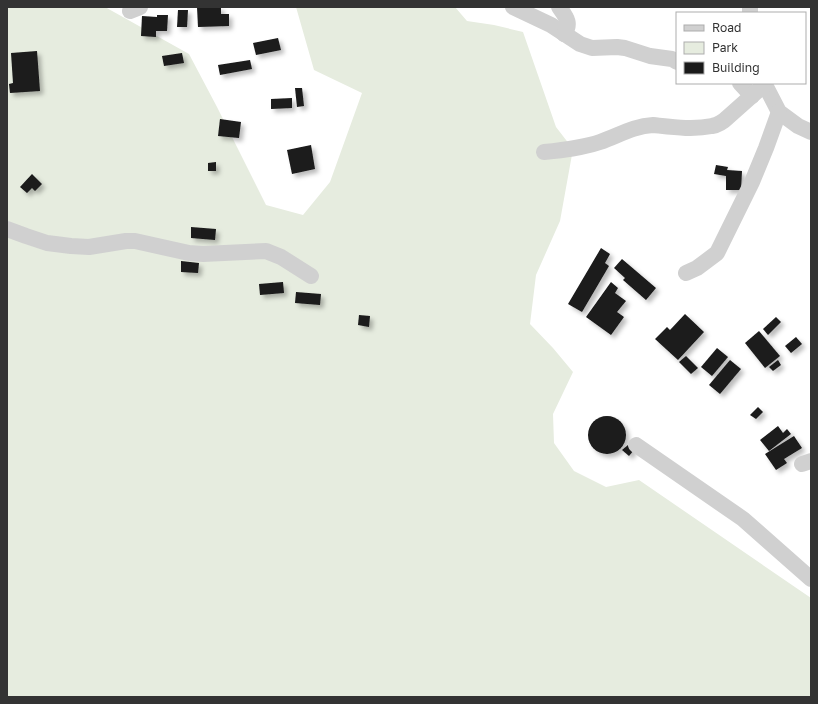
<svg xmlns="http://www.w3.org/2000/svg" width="818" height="704" viewBox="0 0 818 704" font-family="'Golos Text',sans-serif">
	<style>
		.green { fill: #e6ecdf }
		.building { fill: #1a1a1a; filter: url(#shadow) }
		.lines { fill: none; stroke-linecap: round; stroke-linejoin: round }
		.minor { stroke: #d0d0d0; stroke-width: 16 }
	</style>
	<defs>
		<filter id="shadow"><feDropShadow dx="3.5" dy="3.5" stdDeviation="2" flood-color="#0004"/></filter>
	</defs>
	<rect width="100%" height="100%" fill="#fff"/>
	<!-- green -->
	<path class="green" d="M 7,7 L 105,7 L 189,54 L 217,107 L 266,205 L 303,215 L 330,182 L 362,93 L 314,70 L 296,7 L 455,7 L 467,21 L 494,25 L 523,32 L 556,127 L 573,149 L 560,221 L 536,275 L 530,324 L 553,348 L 573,372 L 553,414 L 554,443 L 574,471 L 606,487 L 639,480 L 811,598 L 811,697 L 7,697 Z"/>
	<!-- building -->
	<g class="building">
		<path d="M 197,7 L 221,7 L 221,14 L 229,14 L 229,26 L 198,27 Z"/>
		<path d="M 178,10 L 188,10 L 187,27 L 177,27 Z"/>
		<path d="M 157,15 L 168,15 L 167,31 L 156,31 L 156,37 L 141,36 L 142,16 L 157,17 Z"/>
		<path d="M 278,38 L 281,50 L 256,55 L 253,43 Z"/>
		<path d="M 37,51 L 40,91 L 10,93 L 9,84 L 13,83 L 11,53 Z"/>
		<path d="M 182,53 L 184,63 L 164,66 L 162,56 Z"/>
		<path d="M 250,60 L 252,69 L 220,75 L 218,65 Z"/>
		<path d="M 295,88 L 302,88 L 304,106 L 297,107 Z"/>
		<path d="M 292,98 L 292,108 L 271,109 L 271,99 Z"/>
		<path d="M 220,119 L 241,122 L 239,138 L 218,136 Z"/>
		<path d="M 311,145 L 315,169 L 292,174 L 287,150 Z"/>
		<path d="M 216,162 L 216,171 L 208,171 L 208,163 Z"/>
		<path d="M 716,165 L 728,167 L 727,170 L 742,171 L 741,190 L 726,190 L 726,176 L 714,174 Z"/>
		<path d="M 32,174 L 42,184 L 35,191 L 32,188 L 27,193 L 20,187 Z"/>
		<path d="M 191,227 L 216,229 L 215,240 L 191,238 Z"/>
		<path d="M 601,248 L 610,254 L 605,263 L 609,266 L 582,312 L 568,304 Z"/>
		<path d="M 622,259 L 656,288 L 646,300 L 623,280 L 625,278 L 614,268 Z"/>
		<path d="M 181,261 L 199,263 L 198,273 L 181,272 Z"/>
		<path d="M 283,282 L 284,293 L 260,295 L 259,284 Z"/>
		<path d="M 611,282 L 618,288 L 615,293 L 626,301 L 617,312 L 624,317 L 611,335 L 586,317 Z"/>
		<path d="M 296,292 L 321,294 L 320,305 L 295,303 Z"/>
		<path d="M 685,314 L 704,332 L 678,360 L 655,339 L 667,327 L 670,330 Z"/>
		<path d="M 359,315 L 370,316 L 369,327 L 358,325 Z"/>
		<path d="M 776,317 L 781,322 L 768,335 L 763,329 Z"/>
		<path d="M 759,331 L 780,356 L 765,368 L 745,343 Z"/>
		<path d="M 796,337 L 802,344 L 791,353 L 785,346 Z"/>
		<path d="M 717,348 L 728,357 L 712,376 L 701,367 Z"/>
		<path d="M 686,356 L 698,368 L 691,374 L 679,362 Z"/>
		<path d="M 730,360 L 741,369 L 720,394 L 709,385 Z"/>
		<path d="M 778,360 L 781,365 L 773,371 L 769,367 Z"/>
		<path d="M 758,407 L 763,412 L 756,419 L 750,415 Z"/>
		<circle cx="607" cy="435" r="19"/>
		<path d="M 778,426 L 783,433 L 787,429 L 791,434 L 769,451 L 760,440 Z"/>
		<path d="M 794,436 L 802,448 L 784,459 L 787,463 L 776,470 L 765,454 Z"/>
		<path d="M 628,445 L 634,450 L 629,456 L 622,450 Z"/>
	</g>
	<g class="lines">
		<!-- minor -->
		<g class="minor">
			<path d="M 513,7 L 551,25 L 580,44 L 592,48 L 617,47 L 625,48 L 650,56 L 672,59 L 677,62"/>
			<path d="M 559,7 C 566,17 572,23 564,34"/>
			<path d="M 750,7 L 750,13"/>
			<path d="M 130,11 L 140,7"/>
			<path d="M 740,83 L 752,96"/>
			<path d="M 764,83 L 779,112 L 798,126 L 811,132"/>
			<path d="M 544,152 C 563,150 582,148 600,142 C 618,136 633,126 653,125 C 672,127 693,130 712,126 C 718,125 724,121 728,117 L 764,85"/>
			<path d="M 7,229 L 26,236 L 47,243 L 71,246 L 89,247 L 126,241 L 135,241 L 189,253 L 203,254 L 266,251 L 281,257 L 311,276"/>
			<path d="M 686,273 L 697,268 L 717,253 L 752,182 L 766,148 L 779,112"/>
			<path d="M 636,445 L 743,519 L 811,579"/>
			<path d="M 802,464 L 811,461"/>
		</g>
	</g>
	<!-- border -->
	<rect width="818" height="704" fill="none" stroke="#333333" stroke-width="16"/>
	<!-- legend -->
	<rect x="676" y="12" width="130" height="72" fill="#ffffff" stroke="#adadad"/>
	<rect x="684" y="25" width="20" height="6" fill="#d0d0d0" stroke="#adadad"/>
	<text x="712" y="32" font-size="12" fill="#333333">Road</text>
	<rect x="684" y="42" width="20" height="12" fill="#e6ecdf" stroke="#adadad"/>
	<text x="712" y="52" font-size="12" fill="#333333">Park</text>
	<rect x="684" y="62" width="20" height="12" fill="#1a1a1a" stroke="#adadad"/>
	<text x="712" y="72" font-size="12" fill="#333333">Building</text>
</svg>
